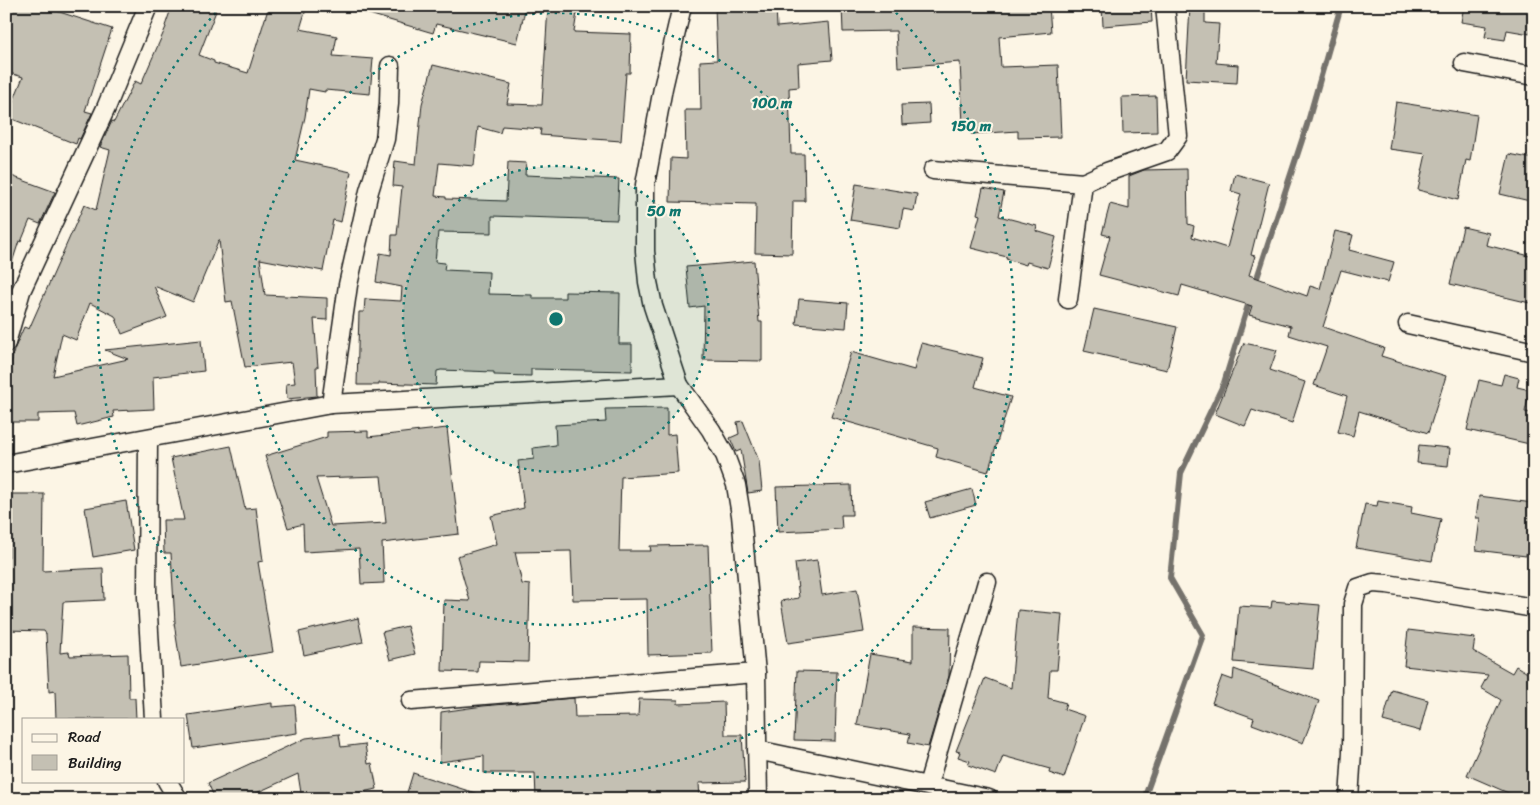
<svg xmlns="http://www.w3.org/2000/svg" width="1540" height="805" viewBox="0 0 1540 805" font-family="Sriracha,sans-serif">
	<style>
		.lines { fill: none; stroke-linecap: round; stroke-linejoin: round }
		.stream { stroke: #75726c; stroke-width: 6 }
		.building { fill: #c4c0b3; stroke: #1c1c1c; fill-rule: evenodd }
		.service-casing { stroke: #1c1c1c; stroke-width: 12 }
		.minor-casing { stroke: #1c1c1c; stroke-width: 21 }
		.service { stroke: #fcf5e5; stroke-width: 9 }
		.minor { stroke: #fcf5e5; stroke-width: 18 }
		.ring { fill: none; stroke: #0f766e; stroke-width: 2.5; stroke-dasharray: 2.5 5 }
		.centre { fill: #0f766e; stroke: #fcf5e5; stroke-width: 2.5 }
		.ring-label { font-size: 15px; text-anchor: middle; font-weight: bold; fill: #0f766e; stroke: #fcf5e5; stroke-width: 4; stroke-linejoin: round; paint-order: stroke }
	</style>
	<rect width="100%" height="100%" fill="#fcf5e5"/>
	<filter id="ink" filterUnits="userSpaceOnUse"><feTurbulence type="fractalNoise" baseFrequency=".02" numOctaves="2"/><feDisplacementMap in="SourceGraphic" scale="10" xChannelSelector="R" yChannelSelector="G"/><feConvolveMatrix kernelMatrix="1 2 1 2 8 2 1 2 1" color-interpolation-filters="sRGB"/></filter>
	<g filter="url(#ink)">
		<g class="lines">
			<!-- stream -->
			<g class="stream">
				<path d="M 1255,284 L 1307,125 L 1341,6"/>
				<path d="M 1144,799 L 1203,635 L 1170,578 L 1181,473 L 1224,383 L 1250,299"/>
			</g>
		</g>
		<!-- building -->
		<g class="building">
			<path d="M 6,6 L 41,6 L 112,29 L 85,111 L 92,113 L 80,139 L 78,138 L 76,144 L 7,117 L 23,77 L 6,72 Z"/>
			<path d="M 172,6 L 204,6 L 216,11 L 199,55 L 214,61 L 214,63 L 248,73 L 269,6 L 307,6 L 300,29 L 337,36 L 333,56 L 373,59 L 370,94 L 325,90 L 325,92 L 309,89 L 305,117 L 295,160 L 351,172 L 341,222 L 333,220 L 323,271 L 260,259 L 265,295 L 327,298 L 327,320 L 314,319 L 318,367 L 316,367 L 317,396 L 287,399 L 286,384 L 295,383 L 292,362 L 245,367 L 232,301 L 226,302 L 219,240 L 193,302 L 154,286 L 167,317 L 122,334 L 115,316 L 90,303 L 76,340 L 62,334 L 53,376 L 128,359 L 105,350 L 201,340 L 204,371 L 153,377 L 154,409 L 113,411 L 114,417 L 77,426 L 74,413 L 38,414 L 38,422 L 10,422 L 11,364 L 14,350 L 24,327 L 29,329 L 84,205 L 96,210 L 110,150 L 100,147 L 112,121 L 114,122 L 135,81 L 141,84 L 166,27 L 165,26 Z"/>
			<path d="M 359,6 L 526,6 L 517,43 L 436,24 L 433,33 L 359,11 Z"/>
			<path d="M 548,6 L 578,6 L 574,32 L 631,34 L 630,73 L 626,73 L 621,141 L 540,135 L 541,129 L 502,126 L 500,133 L 478,127 L 474,166 L 439,163 L 435,196 L 446,197 L 446,199 L 506,201 L 508,162 L 526,163 L 525,175 L 619,179 L 617,220 L 492,216 L 492,233 L 438,232 L 435,262 L 445,263 L 444,270 L 489,272 L 488,294 L 532,295 L 532,298 L 565,298 L 565,292 L 620,293 L 619,344 L 632,344 L 632,371 L 531,369 L 531,376 L 494,375 L 494,372 L 441,370 L 437,371 L 436,385 L 379,383 L 379,385 L 357,385 L 359,312 L 364,312 L 365,299 L 401,301 L 402,287 L 376,282 L 380,253 L 391,255 L 392,235 L 397,235 L 402,187 L 393,186 L 395,161 L 416,164 L 422,104 L 433,65 L 511,84 L 507,104 L 542,105 Z"/>
			<path d="M 715,6 L 776,6 L 777,27 L 829,22 L 832,60 L 798,63 L 799,87 L 789,88 L 791,154 L 804,154 L 805,201 L 793,201 L 792,254 L 755,253 L 756,204 L 670,202 L 671,158 L 686,159 L 685,110 L 701,110 L 700,61 L 717,60 Z"/>
			<path d="M 842,6 L 1049,6 L 1051,32 L 999,37 L 1001,67 L 1058,65 L 1061,137 L 1018,138 L 1018,131 L 971,134 L 971,124 L 963,125 L 960,62 L 898,67 L 896,31 L 843,32 Z"/>
			<path d="M 1102,6 L 1151,6 L 1152,22 L 1103,26 Z"/>
			<path d="M 1190,6 L 1205,6 L 1205,23 L 1219,24 L 1216,63 L 1238,65 L 1237,83 L 1186,80 Z"/>
			<path d="M 1464,6 L 1534,6 L 1530,34 L 1507,30 L 1505,40 L 1485,37 L 1487,26 L 1461,22 Z"/>
			<path d="M 1156,96 L 1157,132 L 1123,133 L 1122,97 Z"/>
			<path d="M 1396,102 L 1477,115 L 1470,161 L 1466,160 L 1458,200 L 1418,190 L 1426,154 L 1389,149 Z"/>
			<path d="M 929,104 L 930,123 L 902,125 L 901,105 Z"/>
			<path d="M 1509,154 L 1534,159 L 1534,202 L 1500,194 Z"/>
			<path d="M 1187,169 L 1188,224 L 1194,226 L 1192,237 L 1227,248 L 1241,194 L 1231,191 L 1235,174 L 1269,183 L 1251,255 L 1255,256 L 1249,275 L 1307,296 L 1310,286 L 1320,289 L 1335,231 L 1353,235 L 1349,250 L 1394,262 L 1388,282 L 1341,270 L 1323,327 L 1384,348 L 1381,356 L 1446,376 L 1428,433 L 1359,411 L 1353,436 L 1338,432 L 1347,396 L 1314,385 L 1327,347 L 1289,335 L 1291,326 L 1249,315 L 1252,306 L 1182,285 L 1179,296 L 1099,275 L 1110,236 L 1102,234 L 1110,204 L 1129,209 L 1129,176 L 1144,170 Z"/>
			<path d="M 6,174 L 55,192 L 40,224 L 30,220 L 21,242 L 19,241 L 9,272 L 6,271 Z"/>
			<path d="M 856,184 L 917,194 L 914,211 L 903,209 L 900,228 L 850,220 Z"/>
			<path d="M 983,188 L 1004,192 L 999,216 L 1037,226 L 1036,231 L 1056,237 L 1048,268 L 1027,262 L 1026,265 L 1006,259 L 1007,257 L 971,248 L 980,215 L 977,214 Z"/>
			<path d="M 1463,227 L 1489,233 L 1486,245 L 1534,257 L 1534,304 L 1450,284 Z"/>
			<path d="M 754,261 L 759,322 L 762,322 L 762,361 L 703,360 L 704,306 L 690,308 L 686,267 Z"/>
			<path d="M 799,299 L 848,303 L 846,328 L 796,324 Z"/>
			<path d="M 1094,309 L 1177,327 L 1167,370 L 1084,351 Z"/>
			<path d="M 921,343 L 983,358 L 975,387 L 1011,397 L 988,472 L 936,457 L 938,448 L 831,417 L 851,352 L 914,370 Z"/>
			<path d="M 1244,343 L 1277,350 L 1270,370 L 1305,382 L 1292,423 L 1252,410 L 1245,426 L 1215,414 Z"/>
			<path d="M 1504,374 L 1519,378 L 1517,387 L 1530,390 L 1525,412 L 1534,413 L 1534,445 L 1467,430 L 1479,380 L 1501,385 Z"/>
			<path d="M 667,408 L 667,435 L 675,434 L 678,473 L 621,477 L 619,551 L 651,551 L 650,546 L 708,545 L 712,653 L 648,655 L 647,599 L 573,600 L 571,551 L 515,552 L 522,584 L 530,585 L 528,662 L 479,661 L 478,672 L 442,671 L 444,600 L 470,601 L 457,556 L 497,544 L 491,516 L 524,508 L 518,461 L 534,459 L 533,448 L 556,445 L 555,425 L 606,422 L 605,409 Z"/>
			<path d="M 743,421 L 759,461 L 762,491 L 748,493 L 741,450 L 736,452 L 730,438 L 739,434 L 737,422 Z"/>
			<path d="M 447,428 L 459,534 L 382,543 L 384,583 L 361,584 L 359,549 L 304,552 L 303,524 L 288,528 L 265,456 L 327,437 L 327,432 L 368,431 L 368,437 ZM 381,476 L 386,523 L 331,526 L 316,478 Z"/>
			<path d="M 1419,445 L 1450,448 L 1448,466 L 1417,463 Z"/>
			<path d="M 231,446 L 245,509 L 256,508 L 263,561 L 258,562 L 273,652 L 181,667 L 174,623 L 175,623 L 171,553 L 164,553 L 163,520 L 184,520 L 171,458 Z"/>
			<path d="M 851,485 L 852,515 L 841,515 L 842,529 L 778,532 L 776,487 Z"/>
			<path d="M 972,489 L 976,505 L 930,518 L 925,502 Z"/>
			<path d="M 10,494 L 44,494 L 43,571 L 103,568 L 104,600 L 63,602 L 60,653 L 69,652 L 70,656 L 128,654 L 129,698 L 135,698 L 136,719 L 56,719 L 55,691 L 49,692 L 46,634 L 44,631 L 6,630 L 6,557 L 9,557 Z"/>
			<path d="M 1479,496 L 1533,503 L 1526,556 L 1476,550 L 1480,518 L 1476,518 Z"/>
			<path d="M 126,501 L 134,550 L 93,557 L 85,508 Z"/>
			<path d="M 1378,501 L 1412,507 L 1411,513 L 1441,519 L 1432,561 L 1356,548 L 1365,504 L 1377,506 Z"/>
			<path d="M 817,560 L 822,595 L 857,589 L 864,632 L 788,643 L 781,601 L 799,598 L 795,563 Z"/>
			<path d="M 1272,601 L 1320,605 L 1313,669 L 1234,662 L 1239,606 L 1271,608 Z"/>
			<path d="M 1018,610 L 1062,614 L 1057,670 L 1050,670 L 1048,698 L 1066,703 L 1064,709 L 1085,716 L 1064,778 L 1049,773 L 1050,769 L 1003,756 L 996,775 L 968,765 L 970,761 L 958,757 L 960,752 L 956,751 L 985,678 L 1011,688 Z"/>
			<path d="M 358,618 L 363,642 L 304,655 L 299,632 Z"/>
			<path d="M 407,626 L 415,654 L 390,660 L 382,632 Z"/>
			<path d="M 913,627 L 950,628 L 949,676 L 928,747 L 908,743 L 910,734 L 857,725 L 870,654 L 913,661 Z"/>
			<path d="M 1408,630 L 1475,638 L 1473,651 L 1512,673 L 1516,666 L 1534,677 L 1534,799 L 1522,799 L 1467,775 L 1501,700 L 1481,688 L 1488,675 L 1404,666 Z"/>
			<path d="M 1234,669 L 1319,701 L 1303,743 L 1252,724 L 1254,718 L 1212,703 L 1222,676 L 1233,680 Z"/>
			<path d="M 797,671 L 837,672 L 835,741 L 794,740 Z"/>
			<path d="M 1392,690 L 1428,700 L 1420,731 L 1383,721 Z"/>
			<path d="M 574,698 L 575,717 L 638,716 L 639,699 L 678,700 L 678,704 L 724,702 L 725,735 L 742,735 L 745,782 L 699,783 L 700,799 L 589,799 L 589,796 L 536,798 L 535,773 L 484,773 L 484,756 L 440,762 L 441,712 L 483,706 Z"/>
			<path d="M 272,703 L 272,707 L 295,705 L 297,733 L 193,748 L 188,715 Z"/>
			<path d="M 339,734 L 341,747 L 365,744 L 368,764 L 372,763 L 377,789 L 326,799 L 302,799 L 298,774 L 243,799 L 215,799 L 208,783 L 306,738 Z"/>
			<path d="M 413,773 L 484,796 L 484,799 L 405,799 Z"/>
		</g>
		<g class="lines">
			<!-- service casing -->
			<g class="service-casing">
				<path id="service" d="M 6,798 L 6,799"/>
			</g>
			<!-- minor casing -->
			<g class="minor-casing">
				<g id="minor">
					<path d="M 682,6 L 663,88 L 645,185 L 645,251 L 648,282 L 653,306 L 679,385 L 711,430 L 725,455 L 736,485 L 741,515 L 756,673 L 758,799"/>
					<path d="M 1464,63 L 1534,76"/>
					<path d="M 933,170 L 1083,183"/>
					<path d="M 1068,299 L 1083,183 L 1107,172 L 1167,151 L 1178,136 L 1165,6"/>
					<path d="M 1408,324 L 1534,352"/>
					<path d="M 6,343 L 21,291 L 106,108 L 148,6"/>
					<path d="M 331,404 L 348,285 L 369,191 L 385,139 L 389,104 L 390,66"/>
					<path d="M 148,439 L 147,597 L 154,719"/>
					<path d="M 6,464 L 331,404 L 679,385"/>
					<path d="M 411,701 L 756,673"/>
					<path d="M 757,750 L 989,799"/>
					<path d="M 167,781 L 178,799"/>
					<path d="M 928,785 L 987,582"/>
					<path d="M 1349,799 L 1352,752 L 1353,604 L 1358,588 L 1373,583 L 1387,584 L 1534,608"/>
				</g>
			</g>
			<!-- service -->
			<use href="#service" class="service"/>
			<!-- minor -->
			<use href="#minor" class="minor"/>
		</g>
	</g>
	<!-- distance rings -->
	<circle cx="556" cy="319" r="153" fill="#0f766e" fill-opacity=".12"/>
	<g class="ring">
		<circle cx="556" cy="319" r="153"/>
		<circle cx="556" cy="319" r="306"/>
		<path d="M891 7A458 458 0 1 1 221 7"/>
	</g>
	<circle cx="556" cy="319" r="8" class="centre"/>
	<g class="ring-label">
		<text x="772" y="108">100 m</text>
		<text x="971" y="131">150 m</text>
		<text x="664" y="216">50 m</text>
	</g>
	<!-- margin -->
	<rect width="1540" height="805" fill="none" stroke="#fcf5e5" stroke-width="25"/>
	<rect x="12" y="12" width="1515" height="780" fill="none" stroke="#1c1c1c" stroke-width="2" filter="url(#ink)"/>
	<!-- legend -->
	<rect x="22" y="718" width="162" height="65" fill="#fcf5e5" stroke="#a29e95"/>
	<rect x="32" y="734" width="25" height="8" fill="#fcf5e5" stroke="#a29e95"/>
	<text x="68" y="742" font-size="15" fill="#1c1c1c">Road</text>
	<rect x="32" y="755" width="25" height="15" fill="#c4c0b3" stroke="#a29e95"/>
	<text x="68" y="768" font-size="15" fill="#1c1c1c">Building</text>
</svg>
